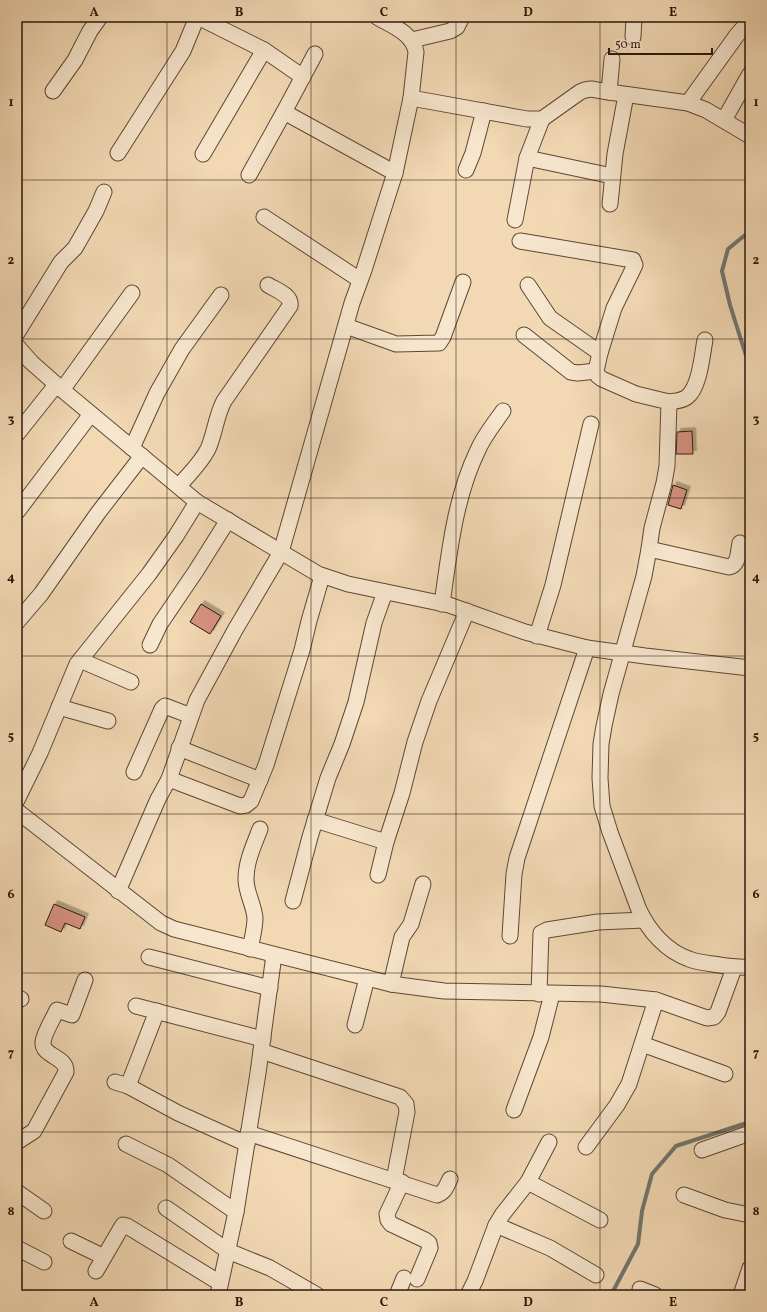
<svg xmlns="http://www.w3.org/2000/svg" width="767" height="1312" viewBox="0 0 767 1312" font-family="Vollkorn,serif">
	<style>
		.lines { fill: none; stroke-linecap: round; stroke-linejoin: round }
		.stream { stroke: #727772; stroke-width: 4 }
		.building { fill: #d99284; stroke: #2c160a; filter: url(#shadow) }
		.minor-casing { stroke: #5e4734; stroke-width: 17 }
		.minor { stroke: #f7e6ce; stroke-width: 15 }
		.grid { fill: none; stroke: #2c160a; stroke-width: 1; stroke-opacity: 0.55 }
		.neatline { fill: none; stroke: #2c160a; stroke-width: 1.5 }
		.grid-label { font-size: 13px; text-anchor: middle; font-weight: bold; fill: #2c160a }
	</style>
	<defs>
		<filter id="shadow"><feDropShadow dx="3.5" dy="-3.5" stdDeviation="0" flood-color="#0004"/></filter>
	</defs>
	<rect width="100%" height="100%" fill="#f2d9b4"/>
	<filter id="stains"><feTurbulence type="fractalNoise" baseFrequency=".005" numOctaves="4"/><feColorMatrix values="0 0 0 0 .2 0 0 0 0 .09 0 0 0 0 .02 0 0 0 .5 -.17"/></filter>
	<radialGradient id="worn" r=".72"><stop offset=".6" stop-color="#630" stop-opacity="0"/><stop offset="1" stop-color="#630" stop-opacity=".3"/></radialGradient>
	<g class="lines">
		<!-- stream -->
		<g class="stream">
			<path d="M 750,231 L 728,249 L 722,271 L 730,305 L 749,365 L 750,411"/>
			<path d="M 611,1295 L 638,1244 L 642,1211 L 652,1174 L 676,1146 L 750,1122"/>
		</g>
	</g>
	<!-- building -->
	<g class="building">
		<path d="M 692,431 L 693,454 L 676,454 L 677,432 Z"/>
		<path d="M 673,485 L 687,490 L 681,509 L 668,505 Z"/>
		<path d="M 201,604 L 221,616 L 210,634 L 190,622 Z"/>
		<path d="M 54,904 L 85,917 L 80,929 L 65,923 L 61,932 L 45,925 Z"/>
	</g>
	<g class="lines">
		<!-- minor casing -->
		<g class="minor-casing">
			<g id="minor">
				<path d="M 198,17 L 264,50 L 303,77"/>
				<path d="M 633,37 L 634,17"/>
				<path d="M 412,40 L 450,31 L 457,27 L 462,17"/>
				<path d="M 315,54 L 284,112 L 395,173"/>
				<path d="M 53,91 L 75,60 L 90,31 L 100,17"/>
				<path d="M 609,92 L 612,59"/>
				<path d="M 411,98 L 527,119 L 542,119 L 580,92 L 585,90 L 591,89 L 609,92 L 688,103 L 706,110 L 750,136"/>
				<path d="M 688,103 L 737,35 L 750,20"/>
				<path d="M 724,120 L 750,74"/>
				<path d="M 118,153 L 183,51 L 197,17"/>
				<path d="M 203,154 L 264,50"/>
				<path d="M 527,158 L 612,176"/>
				<path d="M 466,170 L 473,153 L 484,111"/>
				<path d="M 249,175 L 284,112"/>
				<path d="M 610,204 L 615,154 L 626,95"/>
				<path d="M 264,217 L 360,280"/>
				<path d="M 515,220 L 527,158 L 542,119"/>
				<path d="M 520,241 L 633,260 L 635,265 L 614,308 L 600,353 L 596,371 L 598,376 L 602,379 L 636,394 L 669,402 L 667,466 L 664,483 L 652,528 L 649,549 L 644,576 L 611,694 L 604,726 L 601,744 L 600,778 L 602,806 L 610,832 L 639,910 C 649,931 666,951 689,959 C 696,962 705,963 713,964 C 726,966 737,968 750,967"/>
				<path d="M 528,285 L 550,318 L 600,353"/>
				<path d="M 346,326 L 396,344 L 439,343 L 443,337 L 463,282"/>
				<path d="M 17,333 L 61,262 L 75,248 L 96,211 L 104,192"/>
				<path d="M 524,335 L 571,372 L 578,373 L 596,371"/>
				<path d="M 17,346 L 31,362 L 66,393 L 197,502 L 318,574 L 348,584 L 449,605 L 525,632 L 587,648 L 645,656 L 750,668"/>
				<path d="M 62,390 L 132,293"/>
				<path d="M 669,402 C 675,401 682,401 687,397 C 700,387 702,355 705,340"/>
				<path d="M 17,434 L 56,385"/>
				<path d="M 132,448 L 157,393 L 182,349 L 221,295"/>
				<path d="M 179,486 C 189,474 201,463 208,449 C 215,433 216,416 224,401 L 290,306 C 292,295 276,290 268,285"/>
				<path d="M 17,512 L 91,414"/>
				<path d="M 649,549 L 729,567 C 739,565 738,552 740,543"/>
				<path d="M 442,604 C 449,554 455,498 477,452 C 483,437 494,424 503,411"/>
				<path d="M 17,622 L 41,594 L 98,513 L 142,456"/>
				<path d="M 537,636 L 553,585 L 591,424"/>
				<path d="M 150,645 L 160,624 L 196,571 L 228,520"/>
				<path d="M 80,660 L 131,682"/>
				<path d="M 59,707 L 108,721"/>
				<path d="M 179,748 L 260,780"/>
				<path d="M 134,772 L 162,709 L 165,706 L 191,716"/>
				<path d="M 169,779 L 240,806 L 246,805 L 251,801 L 266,765 L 302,650 L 309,621 L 322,576"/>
				<path d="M 17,800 L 40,753 L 77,664 L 149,574 L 176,536 L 197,502"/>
				<path d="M 17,811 L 161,923 L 174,929 L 391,984 L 444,991 L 601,994 L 656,1000 L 707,1018 L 714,1017 L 718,1012 L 734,968"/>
				<path d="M 315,820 L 386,842"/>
				<path d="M 378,875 L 386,842 L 402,793 L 415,742 L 429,701 L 467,611"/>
				<path d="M 118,891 L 158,799 L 169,779 L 197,700 L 235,630 L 281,552 L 352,303 L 364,270 L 395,173 L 411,98 L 416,52 C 413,33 392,26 377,17"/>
				<path d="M 293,901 L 310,837 L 328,778 L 342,744 L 356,702 L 374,623 L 385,592"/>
				<path d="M 510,936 L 514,874 L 517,858 L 587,648"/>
				<path d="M 250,949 C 252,939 255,928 255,918 C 254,905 246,893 246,879 C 246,861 254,845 260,829"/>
				<path d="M 149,957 L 270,988"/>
				<path d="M 391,984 L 402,937 L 411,924 L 423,884"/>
				<path d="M 539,994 L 541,933 L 547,930 L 598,922 L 644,920"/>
				<path d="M 17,997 L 21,999"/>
				<path d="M 136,1006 L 263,1039"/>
				<path d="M 355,1025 L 367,978"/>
				<path d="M 642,1044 L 725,1074"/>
				<path d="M 261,1051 L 400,1097 L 406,1104 L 407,1112 L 394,1180"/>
				<path d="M 115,1082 L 128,1086 L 178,1113 L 247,1144"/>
				<path d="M 128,1086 L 157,1011"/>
				<path d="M 514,1110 L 541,1037 L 552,994"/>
				<path d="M 248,1133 L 437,1195 C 445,1192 446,1187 450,1179"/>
				<path d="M 17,1142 L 34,1131 L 66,1072 C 67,1056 42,1057 43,1042 C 44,1033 53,1019 57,1010 L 72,1015 L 85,980"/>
				<path d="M 126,1144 L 168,1165 L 236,1212"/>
				<path d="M 586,1147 L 617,1105 L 629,1084 L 656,1000"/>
				<path d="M 702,1150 L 750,1133"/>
				<path d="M 402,1182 L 387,1214 L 388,1220 L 391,1224 L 425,1240 L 429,1243 L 430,1248 L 417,1279"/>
				<path d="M 528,1182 L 600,1220"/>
				<path d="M 17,1192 L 44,1211"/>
				<path d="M 684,1195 L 725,1210 L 750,1215"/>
				<path d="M 166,1208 L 228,1251 L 270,1268 L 317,1295"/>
				<path d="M 496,1225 L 550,1248 L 596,1275"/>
				<path d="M 71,1241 L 104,1257"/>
				<path d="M 17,1248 L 44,1262"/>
				<path d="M 96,1271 L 121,1228 L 123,1225 L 127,1226 L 220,1283"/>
				<path d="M 640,1289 L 655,1295"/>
				<path d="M 218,1295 L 236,1212 L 258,1073 L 274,955"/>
				<path d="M 397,1295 L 404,1278"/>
				<path d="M 468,1295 L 475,1281 L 496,1225 L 502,1215 L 528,1182 L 549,1142"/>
				<path d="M 741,1295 L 750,1268"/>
			</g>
		</g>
		<!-- minor -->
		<use href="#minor" class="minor"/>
	</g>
	<!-- grid -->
	<path class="grid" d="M 167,17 L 167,1295M 311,17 L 311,1295M 456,17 L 456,1295M 600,17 L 600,1295M 17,180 L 750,180M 17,339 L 750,339M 17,498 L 750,498M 17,656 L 750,656M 17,814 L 750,814M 17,973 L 750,973M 17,1132 L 750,1132"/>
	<!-- margin -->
	<rect width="767" height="1312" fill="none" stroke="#f2d9b4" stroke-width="44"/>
	<!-- scale -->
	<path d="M609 48v6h103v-6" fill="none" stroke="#2c160a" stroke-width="2"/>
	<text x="615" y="48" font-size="12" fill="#2c160a" stroke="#f7e6ce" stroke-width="3" paint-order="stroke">50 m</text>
	<rect x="22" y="22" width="723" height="1268" class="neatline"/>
	<g class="grid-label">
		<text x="94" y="16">A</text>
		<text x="239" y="16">B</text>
		<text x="384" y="16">C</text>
		<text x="528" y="16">D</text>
		<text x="673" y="16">E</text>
		<text x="11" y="106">1</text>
		<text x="756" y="106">1</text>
		<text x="11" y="264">2</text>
		<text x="756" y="264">2</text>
		<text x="11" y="423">3</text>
		<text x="756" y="423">3</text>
		<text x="11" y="581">4</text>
		<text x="756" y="581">4</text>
		<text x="11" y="740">5</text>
		<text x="756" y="740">5</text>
		<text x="11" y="898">6</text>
		<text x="756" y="898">6</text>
		<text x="11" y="1057">7</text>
		<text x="756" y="1057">7</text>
		<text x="11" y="1215">8</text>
		<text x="756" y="1215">8</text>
		<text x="94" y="1306">A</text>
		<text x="239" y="1306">B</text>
		<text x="384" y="1306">C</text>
		<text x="528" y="1306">D</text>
		<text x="673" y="1306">E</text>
	</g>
	<rect width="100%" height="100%" filter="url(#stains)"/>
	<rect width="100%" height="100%" fill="url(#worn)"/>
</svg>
